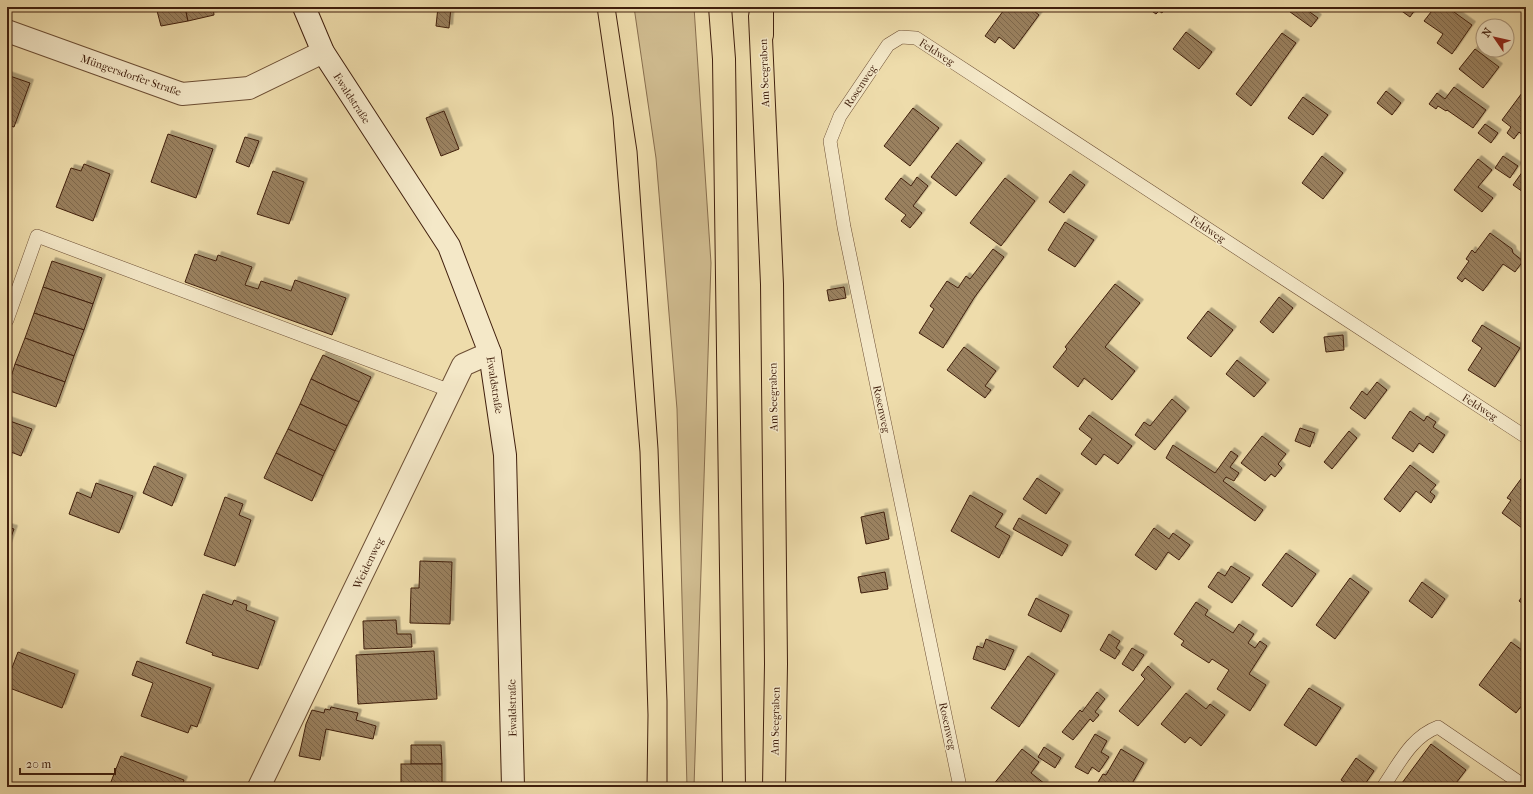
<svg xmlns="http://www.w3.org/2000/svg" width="1533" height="794" viewBox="0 0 1533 794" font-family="'IM FELL French Canon',serif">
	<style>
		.green { fill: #d0bc90; stroke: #886e4e }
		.building { fill: url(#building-back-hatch); stroke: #401f0d; filter: url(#shadow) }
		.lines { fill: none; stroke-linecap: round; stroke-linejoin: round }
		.lane-casing { stroke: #6c4e34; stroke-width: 14 }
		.street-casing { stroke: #6c4e34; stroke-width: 24 }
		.secondary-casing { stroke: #401f0d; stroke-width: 24 }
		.primary-casing { stroke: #401f0d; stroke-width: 24 }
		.highway-casing { stroke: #401f0d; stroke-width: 24 }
		.lane { stroke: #f4e8c8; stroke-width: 13 }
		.street { stroke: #f4e8c8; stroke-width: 22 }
		.secondary { stroke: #f4e8c8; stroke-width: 22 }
		.primary { stroke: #eedcab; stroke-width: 22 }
		.highway { stroke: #eedcab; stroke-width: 22 }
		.tram { stroke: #401f0d; stroke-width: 1 }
		.labels { text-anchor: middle; stroke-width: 3; stroke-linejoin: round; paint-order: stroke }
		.street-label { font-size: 11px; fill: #401f0d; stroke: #f4e8c8 }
	</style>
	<defs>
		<pattern id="building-back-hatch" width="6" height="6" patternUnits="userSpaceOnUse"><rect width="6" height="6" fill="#9a815f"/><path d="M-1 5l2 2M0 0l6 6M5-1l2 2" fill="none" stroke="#7f694d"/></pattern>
		<filter id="shadow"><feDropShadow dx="3.5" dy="-3.5" stdDeviation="0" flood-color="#0004"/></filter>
	</defs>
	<rect width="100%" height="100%" fill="#eedcab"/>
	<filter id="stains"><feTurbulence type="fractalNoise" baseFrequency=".005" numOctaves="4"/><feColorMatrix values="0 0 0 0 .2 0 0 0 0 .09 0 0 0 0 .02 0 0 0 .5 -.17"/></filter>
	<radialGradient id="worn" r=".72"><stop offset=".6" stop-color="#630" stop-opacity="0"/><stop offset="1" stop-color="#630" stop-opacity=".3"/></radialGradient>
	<!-- green -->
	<path class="green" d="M 634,7 L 694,7 L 711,263 L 694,787 L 687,787 L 677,409 L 656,158 Z"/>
	<!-- building -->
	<g class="building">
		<path d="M 156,7 L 185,7 L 188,21 L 161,26 Z"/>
		<path d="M 185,7 L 213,7 L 214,15 L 188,21 Z"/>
		<path d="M 438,7 L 451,7 L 449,28 L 436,26 Z"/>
		<path d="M 1006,7 L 1029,7 L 1039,15 L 1014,49 L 999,37 L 995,43 L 985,36 Z"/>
		<path d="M 1146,7 L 1164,7 L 1165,8 L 1162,13 L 1159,11 L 1156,14 Z"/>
		<path d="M 1287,7 L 1303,7 L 1318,18 L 1311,27 L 1286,9 Z"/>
		<path d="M 1396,7 L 1417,7 L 1410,17 Z"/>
		<path d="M 1435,7 L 1447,7 L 1472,25 L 1452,54 L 1437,43 L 1443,34 L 1424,21 Z"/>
		<path d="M 1186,32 L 1212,52 L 1199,69 L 1173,49 Z"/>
		<path d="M 1282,33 L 1296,43 L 1251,106 L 1236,94 Z"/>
		<path d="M 1475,49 L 1499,67 L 1483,88 L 1459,69 Z"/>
		<path d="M 7,75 L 30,83 L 14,127 L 7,125 Z"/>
		<path d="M 1454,87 L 1486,110 L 1473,128 L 1447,110 L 1446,111 L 1438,106 L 1436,109 L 1429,104 L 1437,93 L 1445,99 Z"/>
		<path d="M 1386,91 L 1401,103 L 1392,115 L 1377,103 Z"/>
		<path d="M 1522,93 L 1526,95 L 1526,138 L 1519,132 L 1514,139 L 1507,133 L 1511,127 L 1502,120 Z"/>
		<path d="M 1303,97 L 1328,115 L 1313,135 L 1288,118 Z"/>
		<path d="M 913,108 L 939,128 L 910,166 L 884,146 Z"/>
		<path d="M 444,111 L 459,149 L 441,156 L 426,118 Z"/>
		<path d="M 1485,124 L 1498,133 L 1491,143 L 1478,133 Z"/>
		<path d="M 168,134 L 213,149 L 196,198 L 151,182 Z"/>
		<path d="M 245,137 L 259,141 L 249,167 L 236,162 Z"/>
		<path d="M 957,143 L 982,163 L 956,196 L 931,177 Z"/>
		<path d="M 1322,156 L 1343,173 L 1323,199 L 1302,183 Z"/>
		<path d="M 1503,156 L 1518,166 L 1510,178 L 1495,168 Z"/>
		<path d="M 1478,159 L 1492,170 L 1478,187 L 1493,198 L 1482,212 L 1454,190 Z"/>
		<path d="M 84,164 L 110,174 L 93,221 L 56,207 L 71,168 L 81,171 Z"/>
		<path d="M 273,171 L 304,182 L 289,224 L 257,214 Z"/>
		<path d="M 1523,171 L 1526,173 L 1526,194 L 1513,185 Z"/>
		<path d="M 1070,174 L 1085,185 L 1064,213 L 1049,202 Z"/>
		<path d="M 917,177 L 928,186 L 913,206 L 922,213 L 910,228 L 901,221 L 906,215 L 885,199 L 901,178 L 911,186 Z"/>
		<path d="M 1005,178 L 1035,201 L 1001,246 L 970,223 Z"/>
		<path d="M 1065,222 L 1094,240 L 1075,267 L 1048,250 Z"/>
		<path d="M 1490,233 L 1512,249 L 1513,253 L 1523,261 L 1515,272 L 1503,264 L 1483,291 L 1465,278 L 1462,282 L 1457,278 L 1469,261 L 1466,259 L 1472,250 L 1475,253 Z"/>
		<path d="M 993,249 L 1004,257 L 974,298 L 943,348 L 919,333 L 934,309 L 930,306 L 947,281 L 958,288 L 966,276 L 970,279 Z"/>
		<path d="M 195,254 L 216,261 L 218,255 L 252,267 L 245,285 L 258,289 L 261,281 L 291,291 L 295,280 L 346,298 L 332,335 L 185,282 Z"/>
		<path d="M 52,261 L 102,278 L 93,304 L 43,287 Z"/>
		<path d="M 1115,284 L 1140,303 L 1105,347 L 1135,371 L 1112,400 L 1084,378 L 1078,387 L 1053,367 L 1067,349 L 1065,347 Z"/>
		<path d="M 43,287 L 93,304 L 84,330 L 34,313 Z"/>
		<path d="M 844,287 L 846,298 L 829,301 L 827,290 Z"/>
		<path d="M 1279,297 L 1293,308 L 1273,333 L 1260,322 Z"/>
		<path d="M 1208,311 L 1233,330 L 1211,357 L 1187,338 Z"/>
		<path d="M 34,313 L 84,330 L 74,356 L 25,338 Z"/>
		<path d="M 1482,325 L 1520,348 L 1495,387 L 1468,370 L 1482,348 L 1472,341 Z"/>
		<path d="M 1343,335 L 1344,350 L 1326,352 L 1324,337 Z"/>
		<path d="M 25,338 L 74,356 L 65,382 L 15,364 Z"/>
		<path d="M 964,347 L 996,371 L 985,386 L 991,390 L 985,398 L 947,370 Z"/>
		<path d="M 323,355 L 371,377 L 359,402 L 311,379 Z"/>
		<path d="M 1237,360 L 1266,383 L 1254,397 L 1226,374 Z"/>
		<path d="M 15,364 L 65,382 L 56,407 L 7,390 Z"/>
		<path d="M 311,379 L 359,402 L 347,426 L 300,404 Z"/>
		<path d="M 1377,382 L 1387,390 L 1365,419 L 1350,408 L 1362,391 L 1367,395 Z"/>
		<path d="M 1172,399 L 1186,411 L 1155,450 L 1135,435 L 1144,422 L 1150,426 Z"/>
		<path d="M 300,404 L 347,426 L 335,451 L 288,429 Z"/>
		<path d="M 1410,411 L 1424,421 L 1427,416 L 1436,422 L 1433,427 L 1445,435 L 1433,453 L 1419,443 L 1413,452 L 1392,438 Z"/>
		<path d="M 1089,415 L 1132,446 L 1118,464 L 1104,454 L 1096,465 L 1081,454 L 1092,439 L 1079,429 Z"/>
		<path d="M 7,420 L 32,429 L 21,456 L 11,452 L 7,462 Z"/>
		<path d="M 1300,428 L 1315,433 L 1310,447 L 1295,441 Z"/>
		<path d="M 288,429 L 335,451 L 323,476 L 276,453 Z"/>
		<path d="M 1349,431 L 1357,438 L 1332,469 L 1324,462 Z"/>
		<path d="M 1262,436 L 1286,454 L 1278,464 L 1282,468 L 1275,477 L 1271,474 L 1265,481 L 1241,463 Z"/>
		<path d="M 1173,445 L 1215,473 L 1231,451 L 1238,456 L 1230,467 L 1239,473 L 1234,481 L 1226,477 L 1223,481 L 1263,510 L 1255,521 L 1166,458 Z"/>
		<path d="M 276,453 L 323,476 L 312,501 L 264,478 Z"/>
		<path d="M 1410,465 L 1436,485 L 1430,492 L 1435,496 L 1431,503 L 1416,491 L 1400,512 L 1384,499 Z"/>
		<path d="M 154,466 L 183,478 L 172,506 L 143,493 Z"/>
		<path d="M 1526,472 L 1526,531 L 1502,513 L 1511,500 L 1507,498 Z"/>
		<path d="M 1037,478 L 1060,493 L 1046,514 L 1023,499 Z"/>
		<path d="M 96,483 L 133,496 L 119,533 L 69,514 L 77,492 L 91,498 Z"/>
		<path d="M 970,495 L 1003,514 L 995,527 L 1010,536 L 999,558 L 951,531 Z"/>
		<path d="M 225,497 L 243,504 L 239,515 L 251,520 L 235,566 L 204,555 Z"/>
		<path d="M 884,512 L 889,539 L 866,544 L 861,517 Z"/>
		<path d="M 1019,518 L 1068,545 L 1062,556 L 1013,529 Z"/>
		<path d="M 7,527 L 14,529 L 7,548 Z"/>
		<path d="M 1154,528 L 1169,539 L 1173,533 L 1190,545 L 1179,560 L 1168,552 L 1156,570 L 1135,555 Z"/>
		<path d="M 1286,553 L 1316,574 L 1292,607 L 1262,585 Z"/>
		<path d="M 420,561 L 452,562 L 450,624 L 410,623 L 411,588 L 419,588 Z"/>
		<path d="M 1231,566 L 1250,578 L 1232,603 L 1208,587 L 1218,572 L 1225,576 Z"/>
		<path d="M 885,572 L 888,589 L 861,593 L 858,577 Z"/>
		<path d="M 1350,578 L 1369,592 L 1335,639 L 1316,625 Z"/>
		<path d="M 1422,582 L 1445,599 L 1432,618 L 1409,601 Z"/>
		<path d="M 1526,591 L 1526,606 L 1519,601 Z"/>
		<path d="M 203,594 L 232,605 L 234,600 L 247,605 L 246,610 L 275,621 L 258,669 L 212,655 L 213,653 L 186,643 Z"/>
		<path d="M 1036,598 L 1069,615 L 1061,632 L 1028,615 Z"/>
		<path d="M 1196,602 L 1208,610 L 1205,615 L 1233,633 L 1239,624 L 1254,634 L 1248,643 L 1255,648 L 1260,641 L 1267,646 L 1249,674 L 1266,685 L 1250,711 L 1217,689 L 1229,670 L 1212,659 L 1209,663 L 1181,645 L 1184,641 L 1174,634 Z"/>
		<path d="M 396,620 L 397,634 L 411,634 L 412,647 L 364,649 L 363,621 Z"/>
		<path d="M 1109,634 L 1120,641 L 1116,648 L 1120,651 L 1115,659 L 1100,650 Z"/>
		<path d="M 986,639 L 1014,650 L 1005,670 L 973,659 L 977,646 L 983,648 Z"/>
		<path d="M 1511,642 L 1526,653 L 1526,700 L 1516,713 L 1479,685 Z"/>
		<path d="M 1132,648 L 1144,655 L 1133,671 L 1122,664 Z"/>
		<path d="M 434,651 L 437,699 L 358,704 L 356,655 Z"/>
		<path d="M 18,652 L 75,674 L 62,708 L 7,687 L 7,681 Z"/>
		<path d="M 1028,656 L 1055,674 L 1019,727 L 991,708 Z"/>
		<path d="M 137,661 L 211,688 L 197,727 L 191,725 L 188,733 L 141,716 L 153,683 L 132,675 Z"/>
		<path d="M 1148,666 L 1171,687 L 1138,726 L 1119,711 L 1145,679 L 1141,675 Z"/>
		<path d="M 1309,688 L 1341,708 L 1316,746 L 1284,725 Z"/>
		<path d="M 1097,692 L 1105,699 L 1095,712 L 1099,715 L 1093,722 L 1090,719 L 1073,740 L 1062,732 L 1080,710 L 1082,712 Z"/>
		<path d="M 1186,693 L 1206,709 L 1210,704 L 1225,715 L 1201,746 L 1190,737 L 1185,743 L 1161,724 Z"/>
		<path d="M 331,707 L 358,713 L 356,720 L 376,726 L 373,739 L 326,729 L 320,760 L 299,756 L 306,724 L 312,710 L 324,713 L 325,709 L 330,710 Z"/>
		<path d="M 1095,734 L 1107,741 L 1101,752 L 1109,757 L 1099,772 L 1092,767 L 1088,774 L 1075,767 Z"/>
		<path d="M 1431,744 L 1466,770 L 1453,787 L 1399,787 Z"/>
		<path d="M 411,745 L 441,745 L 442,764 L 411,764 Z"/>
		<path d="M 1044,747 L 1061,758 L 1055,768 L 1038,757 Z"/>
		<path d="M 1022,749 L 1039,762 L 1031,773 L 1045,784 L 1043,787 L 997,787 L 993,785 Z"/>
		<path d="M 1121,749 L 1144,763 L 1130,787 L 1095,787 L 1103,774 L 1106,775 Z"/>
		<path d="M 121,756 L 184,780 L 181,787 L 109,787 Z"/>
		<path d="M 1356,758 L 1374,771 L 1363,787 L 1352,787 L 1341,780 Z"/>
		<rect x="401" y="764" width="41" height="23"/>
	</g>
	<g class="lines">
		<!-- lane casing -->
		<g class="lane-casing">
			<g id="lane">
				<path d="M 7,320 L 37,236 L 451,391"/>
				<path d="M 960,787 L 844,227 L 830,141 L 840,116 L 888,45 L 901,37 L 916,38 L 1526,437"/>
				<path d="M 1383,787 C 1399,764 1411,737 1438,727 L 1526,787"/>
			</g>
		</g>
		<!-- street casing -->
		<g class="street-casing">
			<g id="street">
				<path d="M 7,31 L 182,94 L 249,88 L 323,52"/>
				<path d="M 259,787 L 463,365 L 490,353"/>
			</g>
		</g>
		<!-- secondary casing -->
		<g class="secondary-casing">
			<path id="secondary" d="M 304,7 L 323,52 L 449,246 L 490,353 L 505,455 L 513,787"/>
		</g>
		<!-- primary casing -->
		<g class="primary-casing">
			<g id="primary">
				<path d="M 720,7 L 724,59 L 734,787"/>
				<path d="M 760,16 L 772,284 L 776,664 L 774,787"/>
			</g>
		</g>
		<!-- highway casing -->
		<g class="highway-casing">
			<path id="highway" d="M 762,7 L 762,35"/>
		</g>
		<!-- lane -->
		<use href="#lane" class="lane"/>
		<!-- street -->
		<use href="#street" class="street"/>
		<!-- secondary -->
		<use href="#secondary" class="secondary"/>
		<!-- primary -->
		<use href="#primary" class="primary"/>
		<!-- highway -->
		<use href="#highway" class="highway"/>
		<!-- tram -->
		<g class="tram">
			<path d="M 597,7 L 613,117 L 640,452 L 648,715 L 647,787"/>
			<path d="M 615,7 L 637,151 L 658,449 L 667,701 L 667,787"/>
		</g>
	</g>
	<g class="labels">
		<!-- street labels -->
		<g class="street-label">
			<text transform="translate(937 52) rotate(33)" y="4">Feldweg</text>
			<text transform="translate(764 73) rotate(-92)" y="4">Am Seegraben</text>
			<text transform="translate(131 75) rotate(19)" y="4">Müngersdorfer Straße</text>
			<text transform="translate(860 86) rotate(-56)" y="4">Rosenweg</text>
			<text transform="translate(352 98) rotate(57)" y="4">Ewaldstraße</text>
			<text transform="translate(1208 229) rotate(33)" y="4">Feldweg</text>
			<text transform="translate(495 385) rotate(81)" y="4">Ewaldstraße</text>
			<text transform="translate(773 397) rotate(-91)" y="4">Am Seegraben</text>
			<text transform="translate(1480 407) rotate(33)" y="4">Feldweg</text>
			<text transform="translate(882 409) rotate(78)" y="4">Rosenweg</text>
			<text transform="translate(368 563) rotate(-64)" y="4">Weidenweg</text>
			<text transform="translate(512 708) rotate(-91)" y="4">Ewaldstraße</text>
			<text transform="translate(775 721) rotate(-89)" y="4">Am Seegraben</text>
			<text transform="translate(948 726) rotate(78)" y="4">Rosenweg</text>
		</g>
	</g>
	<!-- margin -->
	<rect width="1533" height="794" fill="none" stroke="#eedcab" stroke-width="24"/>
	<rect x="8" y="8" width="1517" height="778" fill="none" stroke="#401f0d" stroke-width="2"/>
	<rect x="12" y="12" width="1509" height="770" fill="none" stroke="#401f0d"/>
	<!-- north arrow -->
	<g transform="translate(1495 38) rotate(304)"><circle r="19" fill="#f4e8c8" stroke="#ac987d"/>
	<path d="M0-3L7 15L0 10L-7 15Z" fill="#8f2418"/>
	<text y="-6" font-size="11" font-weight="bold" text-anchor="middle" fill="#401f0d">N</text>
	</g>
	<!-- scale -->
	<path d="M20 768v6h95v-6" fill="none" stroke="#401f0d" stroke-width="2"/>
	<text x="26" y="768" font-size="12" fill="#401f0d" stroke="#f4e8c8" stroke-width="3" paint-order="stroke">20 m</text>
	<rect width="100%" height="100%" filter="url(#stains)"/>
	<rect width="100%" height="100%" fill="url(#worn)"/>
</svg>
